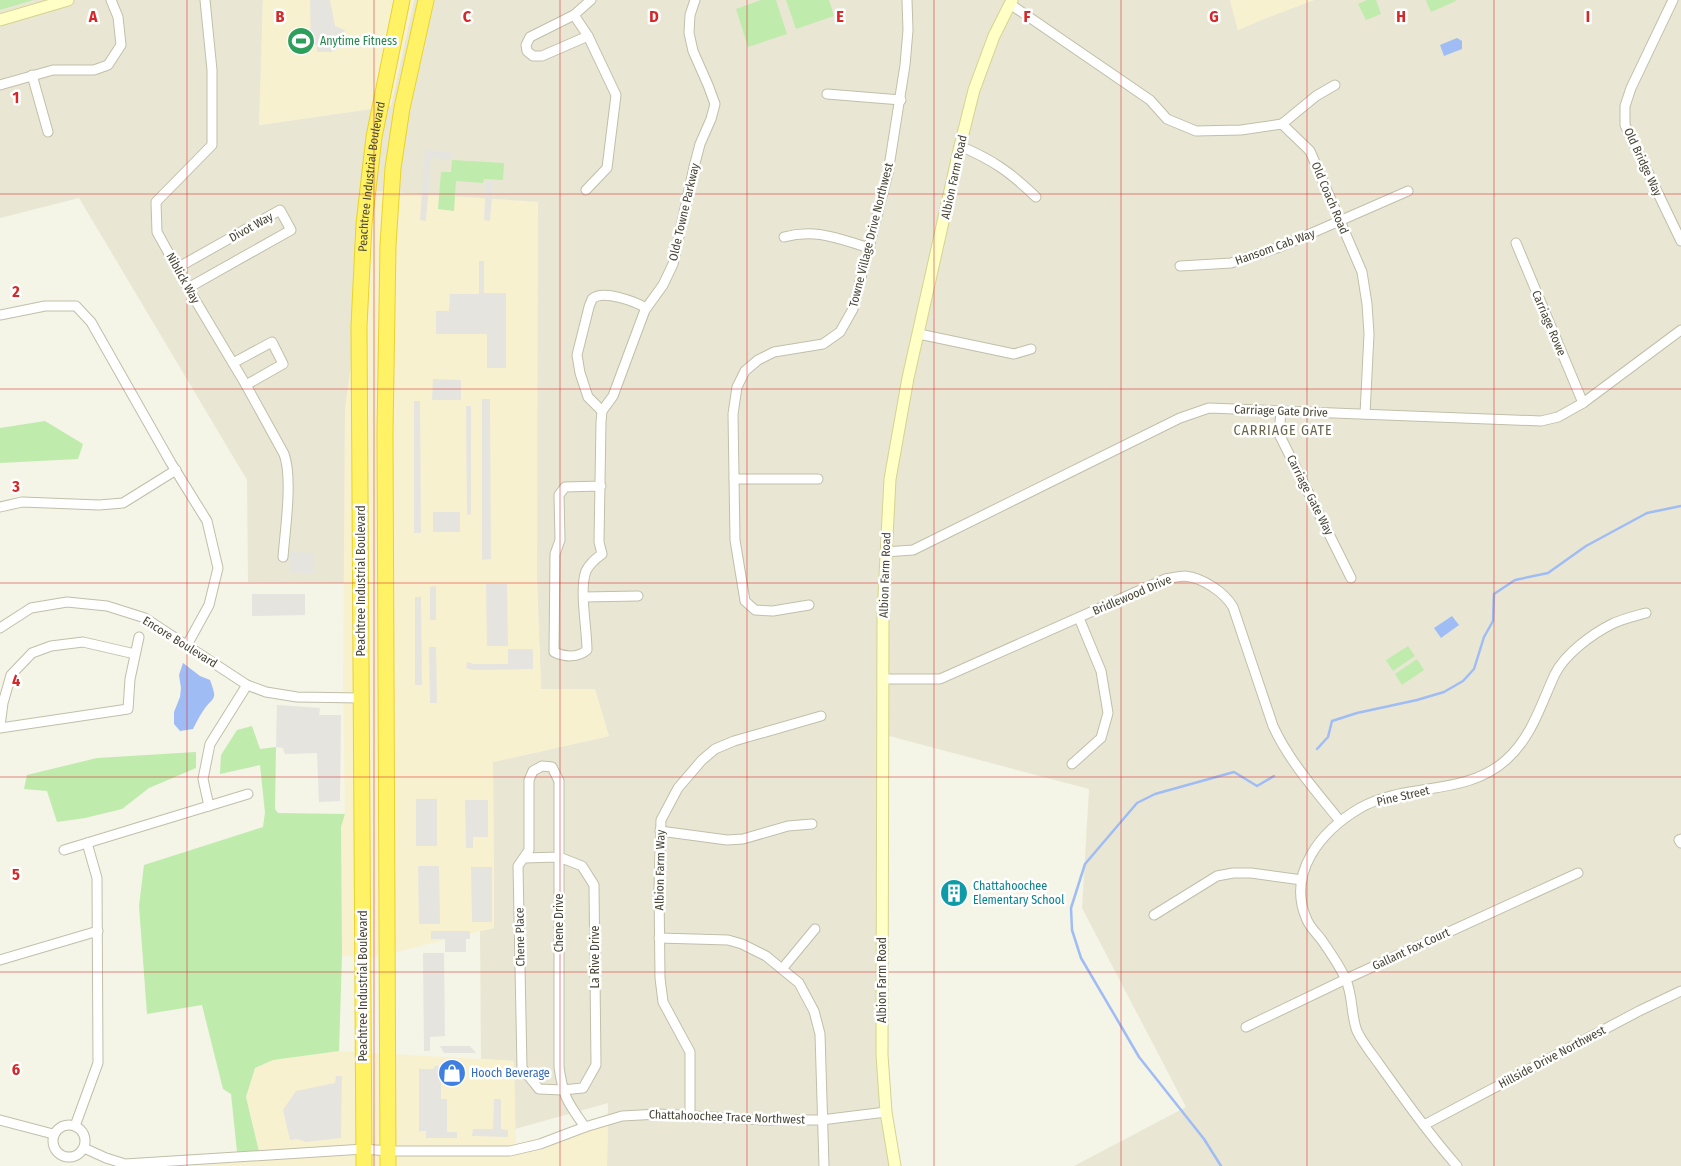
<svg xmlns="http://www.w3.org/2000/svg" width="1681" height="1166" viewBox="0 0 1681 1166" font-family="'Fira Sans Condensed',sans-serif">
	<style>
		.residential { fill: #e9e7d4 }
		.commercial { fill: #f8f1d0 }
		.green { fill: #bfebad }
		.parking { fill: #e5e4df }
		.water { fill: #9fbcf5 }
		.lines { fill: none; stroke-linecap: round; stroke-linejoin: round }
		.stream { stroke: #9fbcf5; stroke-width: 2.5 }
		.street-casing { stroke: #c1bfa9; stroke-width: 11 }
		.secondary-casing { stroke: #d4d391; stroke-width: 13 }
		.highway-casing { stroke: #e8d22d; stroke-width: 17 }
		.street { stroke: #fff; stroke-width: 9 }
		.secondary { stroke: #ffffc6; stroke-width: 11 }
		.highway { stroke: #fff267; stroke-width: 15 }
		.grid { fill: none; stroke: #d62828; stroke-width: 1; stroke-opacity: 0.55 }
		.labels { text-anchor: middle; stroke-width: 5; stroke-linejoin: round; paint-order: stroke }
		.leisure-label { font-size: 12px; fill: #27864d; stroke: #fff; text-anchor: start }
		.street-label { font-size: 12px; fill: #484535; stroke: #fff }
		.culture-label { font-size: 12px; fill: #0d838f; stroke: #fff; text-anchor: start }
		.shop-label { font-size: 12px; fill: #366cbe; stroke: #fff; text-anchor: start }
		.neighbourhood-label { font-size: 14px; letter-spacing: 1px; fill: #6c674c; stroke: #fff }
		.grid-label { font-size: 16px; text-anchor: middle; font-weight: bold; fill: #d62828; stroke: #fff; stroke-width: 5; stroke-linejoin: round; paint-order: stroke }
	</style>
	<rect width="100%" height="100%" fill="#f4f4e7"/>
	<!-- residential -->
	<path class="residential" d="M 34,0 L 263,0 L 260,125 L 391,106 L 414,0 L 1230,0 L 1238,30 L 1261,20 L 1314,0 L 1681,0 L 1681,1166 L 1074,1166 L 1186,1107 L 1082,908 L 1089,789 L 878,733 L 886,1107 L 895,1166 L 607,1166 L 608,1103 L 515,1129 L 514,1061 L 481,1059 L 480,931 L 494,928 L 493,762 L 609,736 L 541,690 L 537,580 L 345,409 L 345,583 L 248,582 L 247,480 L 79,198 L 0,218 L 0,10 Z"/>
	<!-- commercial -->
	<g class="commercial">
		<path d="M 263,0 L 414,0 L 391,106 L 259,125 Z"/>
		<path d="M 1230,0 L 1314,0 L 1261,20 L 1238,30 Z"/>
		<path d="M 374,191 L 538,202 L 537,580 L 541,689 L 595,689 L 609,736 L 493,762 L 494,928 L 375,957 L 342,956 L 341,827 L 345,814 L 343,683 L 345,409 Z"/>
		<path d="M 339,1051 L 514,1061 L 516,1144 L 608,1120 L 607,1166 L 198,1166 L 261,1159 L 246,1097 L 255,1068 L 273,1060 Z"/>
	</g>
	<!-- green -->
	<g class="green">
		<path d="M 0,0 L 34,0 L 0,10 Z"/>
		<path d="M 761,0 L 776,0 L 787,34 L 748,47 L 736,9 Z"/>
		<path d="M 786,0 L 829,0 L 834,16 L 796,29 Z"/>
		<path d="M 1367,0 L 1376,0 L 1381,14 L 1366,20 L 1358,4 Z"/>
		<path d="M 1427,0 L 1455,0 L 1456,1 L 1431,12 L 1426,1 Z"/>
		<path d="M 452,160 L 504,163 L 503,180 L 484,179 L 483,183 L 456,181 L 454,211 L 438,209 L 441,172 L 451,172 Z"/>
		<path d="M 45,421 L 83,444 L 78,459 L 0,463 L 0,428 Z"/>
		<path d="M 1408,646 L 1415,656 L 1393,671 L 1386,660 Z"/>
		<path d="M 1417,659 L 1424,670 L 1402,685 L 1395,674 Z"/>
		<path d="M 252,726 L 260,749 L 276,747 L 275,809 L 278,813 L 345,814 L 341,827 L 342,956 L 339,1051 L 273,1060 L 255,1068 L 246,1097 L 261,1160 L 238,1161 L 231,1094 L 223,1089 L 202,1005 L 147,1014 L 139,906 L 144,865 L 263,827 L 265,813 L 260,765 L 220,774 L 221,755 L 237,730 Z"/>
		<path d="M 196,752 L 196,768 L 149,788 L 122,809 L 85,818 L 57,822 L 47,791 L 24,789 L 27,775 L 97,758 Z"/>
	</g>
	<!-- parking -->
	<g class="parking">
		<path d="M 310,0 L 330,0 L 335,26 L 345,30 L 337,49 L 331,52 L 317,52 L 317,45 L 311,45 Z"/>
		<path d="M 425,150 L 452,152 L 451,159 L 431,158 L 426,221 L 420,220 Z"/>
		<path d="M 486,181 L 493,182 L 490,221 L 484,220 Z"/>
		<path d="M 479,261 L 484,261 L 484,293 L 506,293 L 506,368 L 487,368 L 487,334 L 436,334 L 436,311 L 449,311 L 450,294 L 479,294 Z"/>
		<path d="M 433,379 L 461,380 L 461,400 L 432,400 Z"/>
		<path d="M 482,399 L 490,399 L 491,559 L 482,560 Z"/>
		<path d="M 414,401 L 420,401 L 421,533 L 414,533 Z"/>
		<path d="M 466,406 L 471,406 L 471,514 L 467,515 Z"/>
		<rect x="433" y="512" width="27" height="20"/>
		<path d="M 290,552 L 314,553 L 313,573 L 290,573 Z"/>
		<path d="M 486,584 L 507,584 L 508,646 L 487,646 Z"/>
		<path d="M 436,586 L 436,620 L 430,620 L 430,587 Z"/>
		<path d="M 252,594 L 305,594 L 305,615 L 252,616 Z"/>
		<path d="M 415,597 L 421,597 L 422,685 L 415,685 Z"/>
		<path d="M 429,647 L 436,647 L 437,703 L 430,703 Z"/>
		<path d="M 508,649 L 533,649 L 533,669 L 473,670 L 466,668 L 467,662 L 474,664 L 508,664 Z"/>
		<path d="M 277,705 L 320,708 L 319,715 L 341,715 L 340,801 L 319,802 L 317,753 L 285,754 L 283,748 L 276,747 Z"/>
		<rect x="416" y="799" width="21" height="47"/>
		<path d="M 465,800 L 488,800 L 488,837 L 473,837 L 473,848 L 466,848 Z"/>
		<path d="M 418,866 L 439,866 L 440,924 L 419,924 Z"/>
		<path d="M 471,867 L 492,867 L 492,922 L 472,922 Z"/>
		<path d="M 431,931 L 470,931 L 470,939 L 466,939 L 466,952 L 445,952 L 445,939 L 431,939 Z"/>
		<path d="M 423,953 L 444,953 L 445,1036 L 430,1037 L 430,1051 L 424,1051 Z"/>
		<path d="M 440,1046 L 470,1046 L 476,1053 L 444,1053 Z"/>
		<path d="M 435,1066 L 441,1066 L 441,1099 L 447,1099 L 447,1132 L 457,1132 L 457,1138 L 426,1138 L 426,1131 L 419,1131 L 419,1069 L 433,1069 Z"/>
		<path d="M 336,1076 L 342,1076 L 341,1138 L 306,1142 L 297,1139 L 290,1140 L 283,1110 L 296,1091 L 335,1083 Z"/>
		<path d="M 494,1099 L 501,1099 L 501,1129 L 508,1130 L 508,1137 L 472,1136 L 473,1129 L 493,1129 Z"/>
	</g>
	<!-- water -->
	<g class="water">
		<path d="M 1457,38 L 1462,41 L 1462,49 L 1444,56 L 1440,45 Z"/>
		<path d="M 1452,616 L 1459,625 L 1441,638 L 1434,628 Z"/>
		<path d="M 183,663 L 200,676 L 210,680 C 218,702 214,695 203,711 C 199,717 196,723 193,729 L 180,731 L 174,724 L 174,712 L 180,697 L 181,688 L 179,675 Z"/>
	</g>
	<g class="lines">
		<!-- stream -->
		<g class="stream">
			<path d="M 1317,749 L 1328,737 L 1332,721 L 1357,713 L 1417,700 L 1444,692 L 1463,681 L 1474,669 L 1484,637 L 1493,621 L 1494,594 L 1515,580 L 1548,573 L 1586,546 L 1647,513 L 1681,506"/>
			<path d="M 1221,1166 L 1204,1139 L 1139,1057 L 1118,1021 L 1081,958 L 1072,930 L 1071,908 L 1085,864 L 1137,803 L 1155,794 L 1234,772 L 1257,786 L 1274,776"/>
		</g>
		<!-- street casing -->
		<g class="street-casing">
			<g id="street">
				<path d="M 205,0 L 212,70 L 212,145 L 156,202 L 157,232 L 188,288 L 246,385 L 284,454 C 293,478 285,530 283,557"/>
				<path d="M 1673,0 L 1631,88 L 1625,106 L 1625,125 L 1681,241"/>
				<path d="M 1010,4 L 1150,100 L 1167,119 L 1196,131 L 1241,130 L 1282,124"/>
				<path d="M 574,15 L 530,37 L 526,45 L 527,51 L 533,56 L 542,56 L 588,36"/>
				<path d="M 32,75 L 48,132"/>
				<path d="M 0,85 L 53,70 L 94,70 L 108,65 L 121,45 L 118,17 L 111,0"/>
				<path d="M 827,94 L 901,100"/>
				<path d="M 1282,124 L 1310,151 L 1362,272 L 1367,304 L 1369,334 L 1365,414"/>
				<path d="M 1282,124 L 1316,96 L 1335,85"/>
				<path d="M 960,146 C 993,160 1010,172 1036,197"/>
				<path d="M 586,190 L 607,168 L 616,95 L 588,36 L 574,15 L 591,0"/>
				<path d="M 784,237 C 816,228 839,239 870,248"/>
				<path d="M 1516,243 L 1583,403"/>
				<path d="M 1180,266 L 1231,263 L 1280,247 L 1408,191"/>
				<path d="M 177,268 L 280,210 L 291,230 L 188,288"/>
				<path d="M 0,315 L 45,306 L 76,306 L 91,322 L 171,463 L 207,521 L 218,568 L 209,605 L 187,645"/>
				<path d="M 919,334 L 1014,354 L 1031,349"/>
				<path d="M 233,363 L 272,342 L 283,364 L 246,385"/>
				<path d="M 602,411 L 588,397 L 580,373 L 577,355 L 589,307 C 589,306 592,300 592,299 C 603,289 636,302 646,308"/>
				<path d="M 1281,411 L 1279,434 L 1351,578"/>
				<path d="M 734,479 L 818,479"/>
				<path d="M 601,486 L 565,487 L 559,495 L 560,540 L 555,554 L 554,652 C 564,657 578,658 587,650 C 587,629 579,589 586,571 C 590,563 595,559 602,554 L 599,542 L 601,422 L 602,411 L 613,396 L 645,310 L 663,285 L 673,264 L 694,167 L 700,144 L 711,119 L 715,104 L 708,85 L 693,51 L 689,33 L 690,15 L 695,0"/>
				<path d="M 0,507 L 22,502 L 99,505 L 123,503 L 176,470"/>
				<path d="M 885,552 L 913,550 L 1180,418 L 1209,408 L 1541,421 L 1558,417 L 1583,403 L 1681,330"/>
				<path d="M 584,597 L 638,596"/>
				<path d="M 809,605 L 773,611 L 755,610 L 745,601 L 735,540 L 733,414 L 737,387 L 745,371 L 758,360 L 774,352 L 823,344 L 840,332 L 853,309 L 888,173 L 905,65 L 908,30 L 907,0"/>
				<path d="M 0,628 L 31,608 L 67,602 L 107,606 L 145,618 L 247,685 L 266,692 L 297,697 L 361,698"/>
				<path d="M 883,679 L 940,679 L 1165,579 C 1172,578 1179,576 1185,576 C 1203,578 1224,592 1233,607 L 1273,726 C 1289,761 1316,791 1340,821"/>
				<path d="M 0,726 L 3,703 L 11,675 L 32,653 L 51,646 L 83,642 L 135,654"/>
				<path d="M 0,728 L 128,709 L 130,679 L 139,637"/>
				<path d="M 1072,764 L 1101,738 L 1108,713 L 1101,671 L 1079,618"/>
				<path d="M 209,806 L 203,779 L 210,744 L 247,685"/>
				<path d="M 660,831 L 727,840 L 743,839 L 788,826 L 812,824"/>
				<path d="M 1681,839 L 1679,840 L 1681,843"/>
				<path d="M 64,850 L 248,794"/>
				<path d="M 524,858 L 559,857 L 582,866 L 594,885 L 596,1065 L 583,1088 L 562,1090 L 539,1089 L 522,1068 L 518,866 L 529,850 L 529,780 L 533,771 L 542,766 L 552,767 L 559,781 L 559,1067 C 563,1097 568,1103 585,1127"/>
				<path d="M 1154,915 L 1217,876 L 1233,873 L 1251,873 L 1302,880"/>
				<path d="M 659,938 L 728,940 L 742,944 L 766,956 L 799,983 L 814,1011 L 820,1034 L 824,1166"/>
				<path d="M 0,960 L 98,931"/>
				<path d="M 782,969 L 815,929"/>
				<path d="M 1246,1027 L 1346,979 L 1578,873"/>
				<path d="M 690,1115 L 690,1052 L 663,1002 L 660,978 L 659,889 L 661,820 L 678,788 L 702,760 L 715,749 L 734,741 L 821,716"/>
				<path d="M 0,1120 L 53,1134"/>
				<circle cx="69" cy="1141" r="16"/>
				<path d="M 1424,1125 L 1639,1011 L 1681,991"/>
				<path d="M 75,1126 L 98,1063 L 97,878 L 87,843"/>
				<path d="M 84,1148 L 106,1158 L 125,1164 L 364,1149 L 388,1151 L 510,1151 L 540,1144 L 585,1127 L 622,1116 L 659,1114 L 766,1120 L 821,1120 L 886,1112"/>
				<path d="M 1457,1166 C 1429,1134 1404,1099 1379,1064 C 1372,1054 1362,1042 1357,1031 C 1351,1016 1353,996 1346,980 C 1340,966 1330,952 1321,939 C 1316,933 1310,927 1307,920 C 1286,873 1321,831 1360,808 C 1405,782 1465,797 1506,760 C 1532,737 1541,704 1555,674 C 1565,654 1592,634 1612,624 C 1622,619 1635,616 1646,613"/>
			</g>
		</g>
		<!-- secondary casing -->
		<g class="secondary-casing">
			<g id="secondary">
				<path d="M 0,20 L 68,0"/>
				<path d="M 895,1166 L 886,1112 L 882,1055 L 883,614 L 890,479 L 908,378 L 960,146 L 974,90 L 994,36 L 1012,0"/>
			</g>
		</g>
		<!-- highway casing -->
		<g class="highway-casing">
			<g id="highway">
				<path id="s1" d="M 364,1166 L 359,326 L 364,224 L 374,137 L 402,0"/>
				<path d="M 388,1166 L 385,433 L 388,245 L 393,168 L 402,108 L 426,0"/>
			</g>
		</g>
		<!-- street -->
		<use href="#street" class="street"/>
		<!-- secondary -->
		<use href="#secondary" class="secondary"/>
		<!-- highway -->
		<use href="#highway" class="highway"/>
	</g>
	<!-- grid -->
	<path class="grid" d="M 187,0 L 187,1166M 374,0 L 374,1166M 560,0 L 560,1166M 747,0 L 747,1166M 934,0 L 934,1166M 1121,0 L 1121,1166M 1307,0 L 1307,1166M 1494,0 L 1494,1166M 0,194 L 1681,194M 0,389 L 1681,389M 0,583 L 1681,583M 0,777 L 1681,777M 0,972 L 1681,972"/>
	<!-- icons -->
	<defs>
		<g id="stadium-disc" transform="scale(1.4375)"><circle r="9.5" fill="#2e9e5b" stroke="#fff"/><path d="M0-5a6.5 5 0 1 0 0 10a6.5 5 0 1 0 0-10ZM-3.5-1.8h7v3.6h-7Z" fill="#fff"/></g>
		<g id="building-disc" transform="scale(1.4375)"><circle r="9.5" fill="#0f9aa8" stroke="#fff"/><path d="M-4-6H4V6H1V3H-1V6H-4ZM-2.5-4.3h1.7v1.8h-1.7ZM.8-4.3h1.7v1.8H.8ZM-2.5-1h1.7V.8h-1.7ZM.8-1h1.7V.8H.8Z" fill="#fff"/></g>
		<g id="shop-disc" transform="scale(1.4375)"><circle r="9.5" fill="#3f7fe0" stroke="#fff"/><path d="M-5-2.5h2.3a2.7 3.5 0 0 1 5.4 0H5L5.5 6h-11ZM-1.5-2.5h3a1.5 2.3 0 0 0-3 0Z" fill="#fff"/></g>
	</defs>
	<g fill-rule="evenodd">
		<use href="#stadium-disc" x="301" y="41"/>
		<use href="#building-disc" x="954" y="893"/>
		<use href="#shop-disc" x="452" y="1073"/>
	</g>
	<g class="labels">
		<!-- leisure labels -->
		<g class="leisure-label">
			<text x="320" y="45">Anytime Fitness</text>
		</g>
		<!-- street labels -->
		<g class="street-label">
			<text transform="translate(1643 162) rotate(65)" y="4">Old Bridge Way</text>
			<text dy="4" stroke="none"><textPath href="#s1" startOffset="990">Peachtree Industrial Boulevard</textPath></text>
			<text transform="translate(954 177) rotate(-78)" y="4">Albion Farm Road</text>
			<text transform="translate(1330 198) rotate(67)" y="4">Old Coach Road</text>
			<text transform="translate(684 212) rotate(-77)" y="4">Olde Towne Parkway</text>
			<text transform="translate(251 227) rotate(-29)" y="4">Divot Way</text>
			<text transform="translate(871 235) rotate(-76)" y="4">Towne Village Drive Northwest</text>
			<text transform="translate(1275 247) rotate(-20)" y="4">Hansom Cab Way</text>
			<text transform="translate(183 278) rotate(61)" y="4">Niblick Way</text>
			<text transform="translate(1549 323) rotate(67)" y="4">Carriage Rowe</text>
			<text transform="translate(1281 411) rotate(2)" y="4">Carriage Gate Drive</text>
			<text transform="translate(1310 495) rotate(63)" y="4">Carriage Gate Way</text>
			<text transform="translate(885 575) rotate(-88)" y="4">Albion Farm Road</text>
			<text transform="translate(361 581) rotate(-90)" y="4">Peachtree Industrial Boulevard</text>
			<text transform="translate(1132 595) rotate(-23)" y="4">Bridlewood Drive</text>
			<text transform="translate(180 642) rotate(32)" y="4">Encore Boulevard</text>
			<text transform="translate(1403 796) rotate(-13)" y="4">Pine Street</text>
			<text transform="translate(660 870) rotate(-89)" y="4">Albion Farm Way</text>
			<text transform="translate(559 923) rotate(-90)" y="4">Chene Drive</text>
			<text transform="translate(520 937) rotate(-91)" y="4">Chene Place</text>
			<text transform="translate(1411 949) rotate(-25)" y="4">Gallant Fox Court</text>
			<text transform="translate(595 957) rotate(-90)" y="4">La Rive Drive</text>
			<text transform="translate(882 980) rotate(-90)" y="4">Albion Farm Road</text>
			<text transform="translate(363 986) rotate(-90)" y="4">Peachtree Industrial Boulevard</text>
			<text transform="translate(1552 1057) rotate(-28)" y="4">Hillside Drive Northwest</text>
			<text transform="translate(727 1117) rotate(2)" y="4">Chattahoochee Trace Northwest</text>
		</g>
		<!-- culture labels -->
		<g class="culture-label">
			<text x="973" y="890">Chattahoochee<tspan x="973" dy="14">Elementary School</tspan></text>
		</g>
		<!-- shop labels -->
		<g class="shop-label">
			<text x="471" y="1077">Hooch Beverage</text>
		</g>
		<!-- neighbourhood labels -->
		<g class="neighbourhood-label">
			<text x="1283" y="435">CARRIAGE GATE</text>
		</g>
	</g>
	<g class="grid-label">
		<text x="93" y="22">A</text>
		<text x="280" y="22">B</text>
		<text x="467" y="22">C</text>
		<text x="654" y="22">D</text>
		<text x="840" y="22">E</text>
		<text x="1027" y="22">F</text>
		<text x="1214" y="22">G</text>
		<text x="1401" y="22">H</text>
		<text x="1588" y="22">I</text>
		<text x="16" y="103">1</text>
		<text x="16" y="297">2</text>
		<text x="16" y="492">3</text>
		<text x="16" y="686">4</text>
		<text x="16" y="880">5</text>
		<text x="16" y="1075">6</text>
	</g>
</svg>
